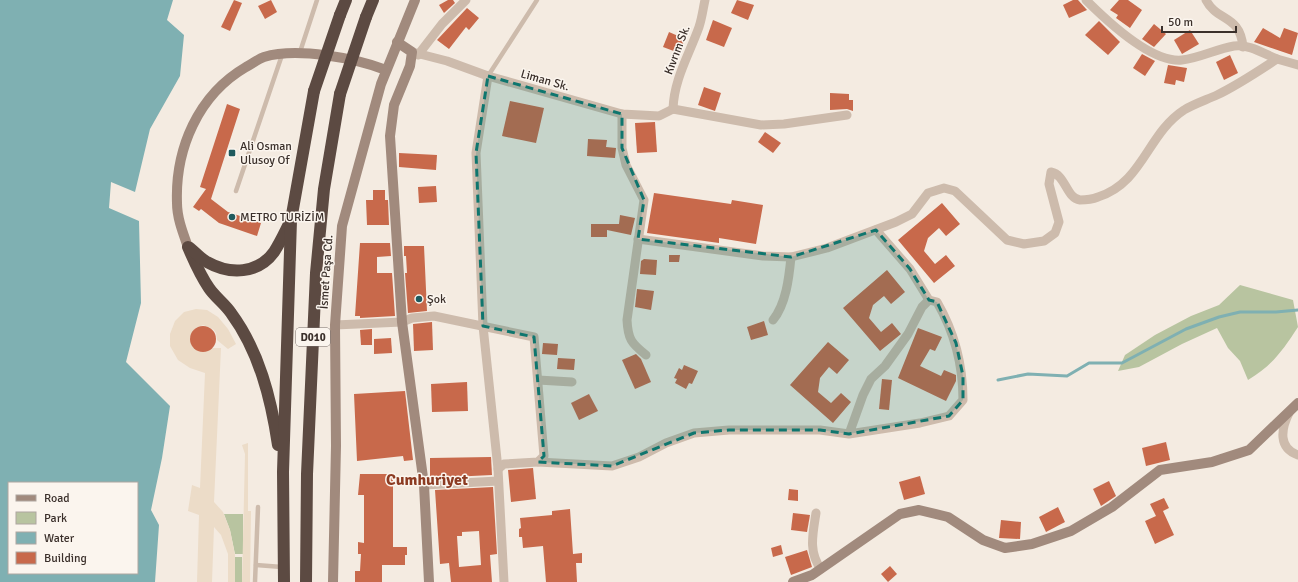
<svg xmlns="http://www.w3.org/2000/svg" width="1298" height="582" viewBox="0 0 1298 582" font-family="Signika,sans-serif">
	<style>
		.green { fill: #b8c4a0 }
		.plaza { fill: #ecdcc8 }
		.water { fill: #7fb0b2; fill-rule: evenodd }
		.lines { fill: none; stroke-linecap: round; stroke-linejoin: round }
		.stream { stroke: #7fb0b2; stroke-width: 3 }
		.building { fill: #c8694b; fill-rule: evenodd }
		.lane { stroke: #cdbbac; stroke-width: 4.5 }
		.street { stroke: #cdbbac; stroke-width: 9 }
		.secondary { stroke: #a18a7d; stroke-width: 10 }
		.highway { stroke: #5c4a42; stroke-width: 12 }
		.highway-bridge { stroke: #5c4a42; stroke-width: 12 }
		.marked { fill: #0f766e; fill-opacity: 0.2; stroke: #0f766e; stroke-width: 3; stroke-dasharray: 8 5; stroke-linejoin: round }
		.poi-dot { fill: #1f5a5e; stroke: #fbf5ee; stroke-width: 1.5 }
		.labels { text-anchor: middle; stroke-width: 3; stroke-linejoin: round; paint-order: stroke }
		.shield { fill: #fbf5ee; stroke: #756b66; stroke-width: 1 }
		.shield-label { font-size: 11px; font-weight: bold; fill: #3b302b }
		.street-label { font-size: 12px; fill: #3b302b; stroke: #fbf5ee }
		.poi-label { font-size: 12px; fill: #3b302b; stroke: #fbf5ee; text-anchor: start }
		.district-label { font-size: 16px; font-weight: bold; fill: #8c3b22; stroke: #fbf5ee }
	</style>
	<rect width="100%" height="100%" fill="#f4ebe1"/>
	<!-- green -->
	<g class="green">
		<path d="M 1240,285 L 1293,300 L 1298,327 C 1283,350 1272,366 1248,380 L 1240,361 L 1228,348 L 1217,328 L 1182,344 L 1139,367 L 1118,371 L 1125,355 L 1155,335 L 1191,316 L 1219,305 Z"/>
		<path d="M 224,514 L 243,514 L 243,554 L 235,554 L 230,530 Z"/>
		<rect x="235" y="557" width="7" height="25"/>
	</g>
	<!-- plaza -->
	<g class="plaza">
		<path d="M 196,309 L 207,310 L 218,317 L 228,329 L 236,344 L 228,349 L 217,340 L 216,333 L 213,329 L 203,325 L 194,329 L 190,339 L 191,344 L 198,351 L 204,352 L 213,348 L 221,348 L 214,502 L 223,512 L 230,530 L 235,555 L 235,582 L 228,582 L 228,554 L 221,535 L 214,527 L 212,582 L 197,582 L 199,515 L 188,511 L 192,485 L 200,488 L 205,373 L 190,368 L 178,360 L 170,346 L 170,334 L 175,321 L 184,312 Z"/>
		<path d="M 248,443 L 248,511 L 251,511 L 250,582 L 242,582 L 245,454 L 242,445 Z"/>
	</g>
	<!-- water -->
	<path class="water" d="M 0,0 L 173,0 L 167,20 L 184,35 L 180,76 L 150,129 L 135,192 L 111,182 L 109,208 L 139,221 L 141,303 L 126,362 L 170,406 L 162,458 L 151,510 L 159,525 L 155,582 L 0,582 ZM 9,483 L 137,483 L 137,573 L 9,573 Z"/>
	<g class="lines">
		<!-- stream -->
		<path class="stream" d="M 998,380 L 1028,374 L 1067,376 L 1089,363 L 1122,363 L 1186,329 L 1219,317 L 1240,312 L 1276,312 L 1298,310"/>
	</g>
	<!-- building -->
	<g class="building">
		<path d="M 234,0 L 242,3 L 230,31 L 221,27 Z"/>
		<path d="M 271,0 L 277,12 L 265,19 L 258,6 Z"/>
		<path d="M 448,0 L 453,0 L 455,3 L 444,13 L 439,5 Z"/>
		<path d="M 737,0 L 754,5 L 748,20 L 731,13 Z"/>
		<path d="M 1073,0 L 1078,0 L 1087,10 L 1069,18 L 1063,5 Z"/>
		<path d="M 1119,0 L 1128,0 L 1142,10 L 1130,28 L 1116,18 L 1118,15 L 1110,10 Z"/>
		<path d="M 467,8 L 479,18 L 469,30 L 466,27 L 449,49 L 437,40 Z"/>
		<path d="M 713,20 L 732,28 L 724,47 L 706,40 Z"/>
		<path d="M 1099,21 L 1120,42 L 1108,55 L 1085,35 Z"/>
		<path d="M 1154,24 L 1166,34 L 1154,47 L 1142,39 Z"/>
		<path d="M 1263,28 L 1280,38 L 1284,28 L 1298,33 L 1292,55 L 1254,42 Z"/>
		<path d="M 1190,30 L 1199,44 L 1182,54 L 1174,40 Z"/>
		<path d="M 669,32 L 685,39 L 679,53 L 663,47 Z"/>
		<path d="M 1142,54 L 1155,61 L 1145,76 L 1133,68 Z"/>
		<path d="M 1230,55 L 1238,73 L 1224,80 L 1216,62 Z"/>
		<path d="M 1168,65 L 1187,68 L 1184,82 L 1176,80 L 1175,85 L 1164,83 Z"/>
		<path d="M 704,87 L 721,93 L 715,111 L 698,105 Z"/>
		<path d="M 830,93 L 849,94 L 849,100 L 853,100 L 853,111 L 847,109 L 830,110 Z"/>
		<path d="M 510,101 L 544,108 L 536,143 L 502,136 Z"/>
		<path d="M 227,104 L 240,109 L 211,199 L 228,212 L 261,223 L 257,236 L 219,223 L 201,209 L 199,211 L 193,207 L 206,189 L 200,187 Z"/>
		<path d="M 655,122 L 657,152 L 637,153 L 635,123 Z"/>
		<path d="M 765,132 L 781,143 L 773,153 L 758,142 Z"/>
		<path d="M 588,139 L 607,140 L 606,147 L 616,148 L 615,158 L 587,156 Z"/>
		<path d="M 399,153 L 437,155 L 436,170 L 399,167 Z"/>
		<path d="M 436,186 L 437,202 L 419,203 L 418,187 Z"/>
		<path d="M 373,190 L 385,190 L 385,200 L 388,200 L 389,225 L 367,225 L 366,200 L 373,200 Z"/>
		<path d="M 654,193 L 731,204 L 732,200 L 763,205 L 756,244 L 719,238 L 719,243 L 647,233 Z"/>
		<path d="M 942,203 L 960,224 L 946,236 L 939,228 L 928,238 L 924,251 L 935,264 L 946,255 L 955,266 L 934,283 L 898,240 Z"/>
		<path d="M 620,215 L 635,218 L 631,235 L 607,230 L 607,237 L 591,237 L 591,224 L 619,224 Z"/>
		<path d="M 360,243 L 390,243 L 391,256 L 377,257 L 377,273 L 392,273 L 395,316 L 360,318 L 360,316 L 355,316 Z"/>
		<path d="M 404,246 L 424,246 L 427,311 L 408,313 L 405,273 L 407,273 L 406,256 L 404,256 Z"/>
		<path d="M 669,255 L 680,255 L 679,262 L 669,262 Z"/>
		<path d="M 644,259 L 657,260 L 656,275 L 640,274 L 641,261 Z"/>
		<path d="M 887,270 L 905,292 L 891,304 L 884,296 L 873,305 L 869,318 L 881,332 L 892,323 L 901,334 L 880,351 L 843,308 Z"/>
		<path d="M 637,289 L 654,291 L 651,310 L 635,307 Z"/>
		<path d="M 764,321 L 768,335 L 751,340 L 747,327 Z"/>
		<path d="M 432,322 L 433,350 L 414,351 L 413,324 Z"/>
		<circle cx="203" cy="339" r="13"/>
		<path d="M 918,328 L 942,337 L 935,351 L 930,349 L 920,366 L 941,376 L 944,370 L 956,375 L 956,381 L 946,401 L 898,378 Z"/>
		<path d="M 372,329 L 372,345 L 361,345 L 360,330 Z"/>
		<path d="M 391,338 L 392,353 L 374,354 L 374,339 Z"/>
		<path d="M 828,342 L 849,360 L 837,374 L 829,367 L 820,378 L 818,392 L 831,403 L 841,393 L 851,402 L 833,423 L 790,385 Z"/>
		<path d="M 543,343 L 558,344 L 557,355 L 542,354 Z"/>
		<path d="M 636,354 L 641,359 L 651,382 L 635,389 L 622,360 Z"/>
		<path d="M 558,358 L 575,359 L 574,370 L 557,369 Z"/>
		<path d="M 684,365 L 698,371 L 692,384 L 689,383 L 686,389 L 675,383 L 677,379 L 674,378 L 679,368 L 682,370 Z"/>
		<path d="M 882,379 L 892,380 L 889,410 L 879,409 Z"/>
		<path d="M 467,382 L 468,411 L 432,412 L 431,384 Z"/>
		<path d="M 405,391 L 413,460 L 404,461 L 403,456 L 357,461 L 354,394 Z"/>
		<path d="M 589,394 L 598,411 L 579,420 L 571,403 Z"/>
		<path d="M 1166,442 L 1170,460 L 1146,466 L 1142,448 Z"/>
		<path d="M 491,457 L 492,475 L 430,478 L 430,458 Z"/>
		<path d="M 533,468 L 536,499 L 511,502 L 508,470 Z"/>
		<path d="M 360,474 L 393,474 L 393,547 L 407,547 L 407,555 L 405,555 L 405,565 L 382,565 L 382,582 L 355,582 L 355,571 L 360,571 L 361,554 L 358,554 L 358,542 L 364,543 L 364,495 L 358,495 Z"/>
		<path d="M 920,476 L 925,494 L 904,500 L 899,482 Z"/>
		<path d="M 1109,481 L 1116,496 L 1101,506 L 1093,489 Z"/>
		<path d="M 493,487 L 497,554 L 490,555 L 492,582 L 451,582 L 449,563 L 440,564 L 435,490 ZM 479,531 L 481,565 L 459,567 L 457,536 L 462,536 L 462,532 Z"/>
		<path d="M 789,489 L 798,490 L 798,501 L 788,500 Z"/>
		<path d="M 1164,498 L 1169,508 L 1163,511 L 1174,535 L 1155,544 L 1145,521 L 1156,516 L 1150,504 Z"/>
		<path d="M 1058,507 L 1065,522 L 1046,532 L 1039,517 Z"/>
		<path d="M 570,509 L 573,554 L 582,553 L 582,563 L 576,563 L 577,582 L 546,582 L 543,546 L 523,548 L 522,537 L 519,537 L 519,529 L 521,528 L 520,518 L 552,515 L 552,511 Z"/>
		<path d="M 793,513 L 810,515 L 807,532 L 791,530 Z"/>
		<path d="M 1001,520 L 1021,522 L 1020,539 L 999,538 Z"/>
		<path d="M 781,545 L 783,554 L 773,557 L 771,548 Z"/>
		<path d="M 807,550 L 812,567 L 791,575 L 785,557 Z"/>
		<path d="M 890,566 L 897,574 L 888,582 L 881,574 Z"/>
	</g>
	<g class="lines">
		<!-- lane -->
		<g class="lane">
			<path d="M 300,52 L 317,0"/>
			<path d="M 488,76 L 537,0"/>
			<path d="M 236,191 L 282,55"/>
			<path d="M 256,565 L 282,567"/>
			<path d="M 255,582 L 258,507"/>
		</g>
		<!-- street -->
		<g class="street">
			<path d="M 1086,0 C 1106,20 1151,63 1182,60 C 1200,58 1216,49 1234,46 C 1250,44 1264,54 1277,59 C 1284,61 1291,63 1298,65"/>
			<path d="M 1206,0 C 1217,22 1240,14 1243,47"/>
			<path d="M 412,52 L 447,61 L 488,76 L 622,114 L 659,116 L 673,109"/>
			<path d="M 418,55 L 442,24 L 466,0"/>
			<path d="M 488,76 L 476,153 L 483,326 L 498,469 L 504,582"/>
			<path d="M 673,109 L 761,125 L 784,124 L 847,115"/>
			<path d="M 673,109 C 674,79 689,55 699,27 C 702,18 703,9 705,0"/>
			<path d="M 622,114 L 622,148 L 626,165 L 644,200 L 627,320 C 628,339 631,343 646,355"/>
			<path d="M 876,230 L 910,269 L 929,300"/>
			<path d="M 638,239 L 763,256 L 791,257 L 827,248 L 896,222 L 912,214 L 928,193 L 944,188 L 955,191 L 1007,240 L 1024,244 L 1044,241 L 1055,233 L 1059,222 L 1049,184 L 1051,172 C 1066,175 1066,198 1080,200 C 1086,200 1093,199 1098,197 C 1143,183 1147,134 1184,110 C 1194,104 1206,100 1217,95 C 1238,85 1257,72 1277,59"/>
			<path d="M 773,320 C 786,304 789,278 791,257"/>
			<path d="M 335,325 L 402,322 L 412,318 L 434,316 L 534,337 L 544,456 L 538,462 L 504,464 L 498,469"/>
			<path d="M 538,380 L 572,382"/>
			<path d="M 1289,413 C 1281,429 1278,448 1298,455"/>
			<path d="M 538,462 L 612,466 L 639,457 L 666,443 L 694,433 L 729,430 L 820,430 L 849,434 L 920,423 L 949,416 L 963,400 C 963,364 955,333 937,302 L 929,300 L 922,307 L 908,334 L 885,366 L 871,379 L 863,395 L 849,434"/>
			<path d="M 424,485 L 498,481"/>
			<path d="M 816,513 C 813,533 808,552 821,569"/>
		</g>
		<!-- secondary -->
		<g class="secondary">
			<path d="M 397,42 L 412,52 L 410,66 L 394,105 L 390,136 L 402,322 L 424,485 L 429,582"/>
			<path d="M 188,247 C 183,233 177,218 177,203 C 175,149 198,95 246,67 C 252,64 258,59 264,57 C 297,47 355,58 386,70"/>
			<path d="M 333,582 L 336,446 L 335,325 L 342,226 L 381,84 L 415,0"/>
			<path d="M 793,582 L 812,575 L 900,514 L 919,510 L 948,517 L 983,540 L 1005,548 L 1032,544 L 1071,531 L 1112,507 L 1160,470 L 1212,462 L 1249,450 L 1298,403"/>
		</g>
		<!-- highway -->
		<g class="highway">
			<path d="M 340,15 L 346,0"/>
			<path d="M 366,17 L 373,0"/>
			<path d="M 188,247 C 194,261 200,275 209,288 C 215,297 225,304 231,313 C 259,351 271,398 278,445"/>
			<path d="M 190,248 C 196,253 201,259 207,262 C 230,275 258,274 274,252 C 280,243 284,234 289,224"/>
			<path d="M 284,582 L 283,472 L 291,220 L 314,91"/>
			<path d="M 306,582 L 307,474 L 316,273 L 324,189 L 340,94"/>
		</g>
		<!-- highway-bridge -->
		<g class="highway-bridge">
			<path d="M 314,91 L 340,15"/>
			<path d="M 340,94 L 366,17"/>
		</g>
	</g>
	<!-- marked area -->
	<path class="marked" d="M 488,76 L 622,114 L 622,148 L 644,200 L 638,239 L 791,257 L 876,230 L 910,269 L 929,300 L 937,302 L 956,343 L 963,376 L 963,400 L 949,416 L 849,434 L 820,430 L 729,430 L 694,433 L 612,466 L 538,462 L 544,456 L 534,337 L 483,326 L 476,153 Z"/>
	<!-- markers -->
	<g class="poi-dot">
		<rect x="228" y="149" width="8" height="8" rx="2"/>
		<circle cx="232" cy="217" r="4"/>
		<circle cx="419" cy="299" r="4"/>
	</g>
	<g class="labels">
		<!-- shield labels -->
		<rect class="shield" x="296" y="328" width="34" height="18" rx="3"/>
		<g class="shield-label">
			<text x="313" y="341">D010</text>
		</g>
		<!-- street labels -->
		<g class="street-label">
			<text transform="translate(677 50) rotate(-69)" y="4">Kıvrım Sk.</text>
			<text transform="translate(545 80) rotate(16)" y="4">Liman Sk.</text>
			<text transform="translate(326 272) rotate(-86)" y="4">İsmet Paşa Cd.</text>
		</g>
		<!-- poi labels -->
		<g class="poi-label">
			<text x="240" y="150">Ali Osman<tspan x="240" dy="14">Ulusoy Of</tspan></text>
			<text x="240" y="221">METRO TURİZİM</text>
			<text x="427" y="303">Şok</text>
		</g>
		<!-- district labels -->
		<g class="district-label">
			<text x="427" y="485">Cumhuriyet</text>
		</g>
	</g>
	<!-- legend -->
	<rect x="8" y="482" width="130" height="92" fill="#fbf5ee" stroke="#aea6a0"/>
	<rect x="16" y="495" width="20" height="6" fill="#a18a7d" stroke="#aea6a0"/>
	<text x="44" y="502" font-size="12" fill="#3b302b">Road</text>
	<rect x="16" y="512" width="20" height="12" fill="#b8c4a0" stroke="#aea6a0"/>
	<text x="44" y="522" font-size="12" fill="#3b302b">Park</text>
	<rect x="16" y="532" width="20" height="12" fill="#7fb0b2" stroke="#aea6a0"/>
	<text x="44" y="542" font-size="12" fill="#3b302b">Water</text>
	<rect x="16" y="552" width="20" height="12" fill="#c8694b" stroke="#aea6a0"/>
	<text x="44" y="562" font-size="12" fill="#3b302b">Building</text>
	<!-- scale -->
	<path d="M1162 26v6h74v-6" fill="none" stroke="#3b302b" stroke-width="2"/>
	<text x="1168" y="26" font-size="12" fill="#3b302b" stroke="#fbf5ee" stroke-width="3" paint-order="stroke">50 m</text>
</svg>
